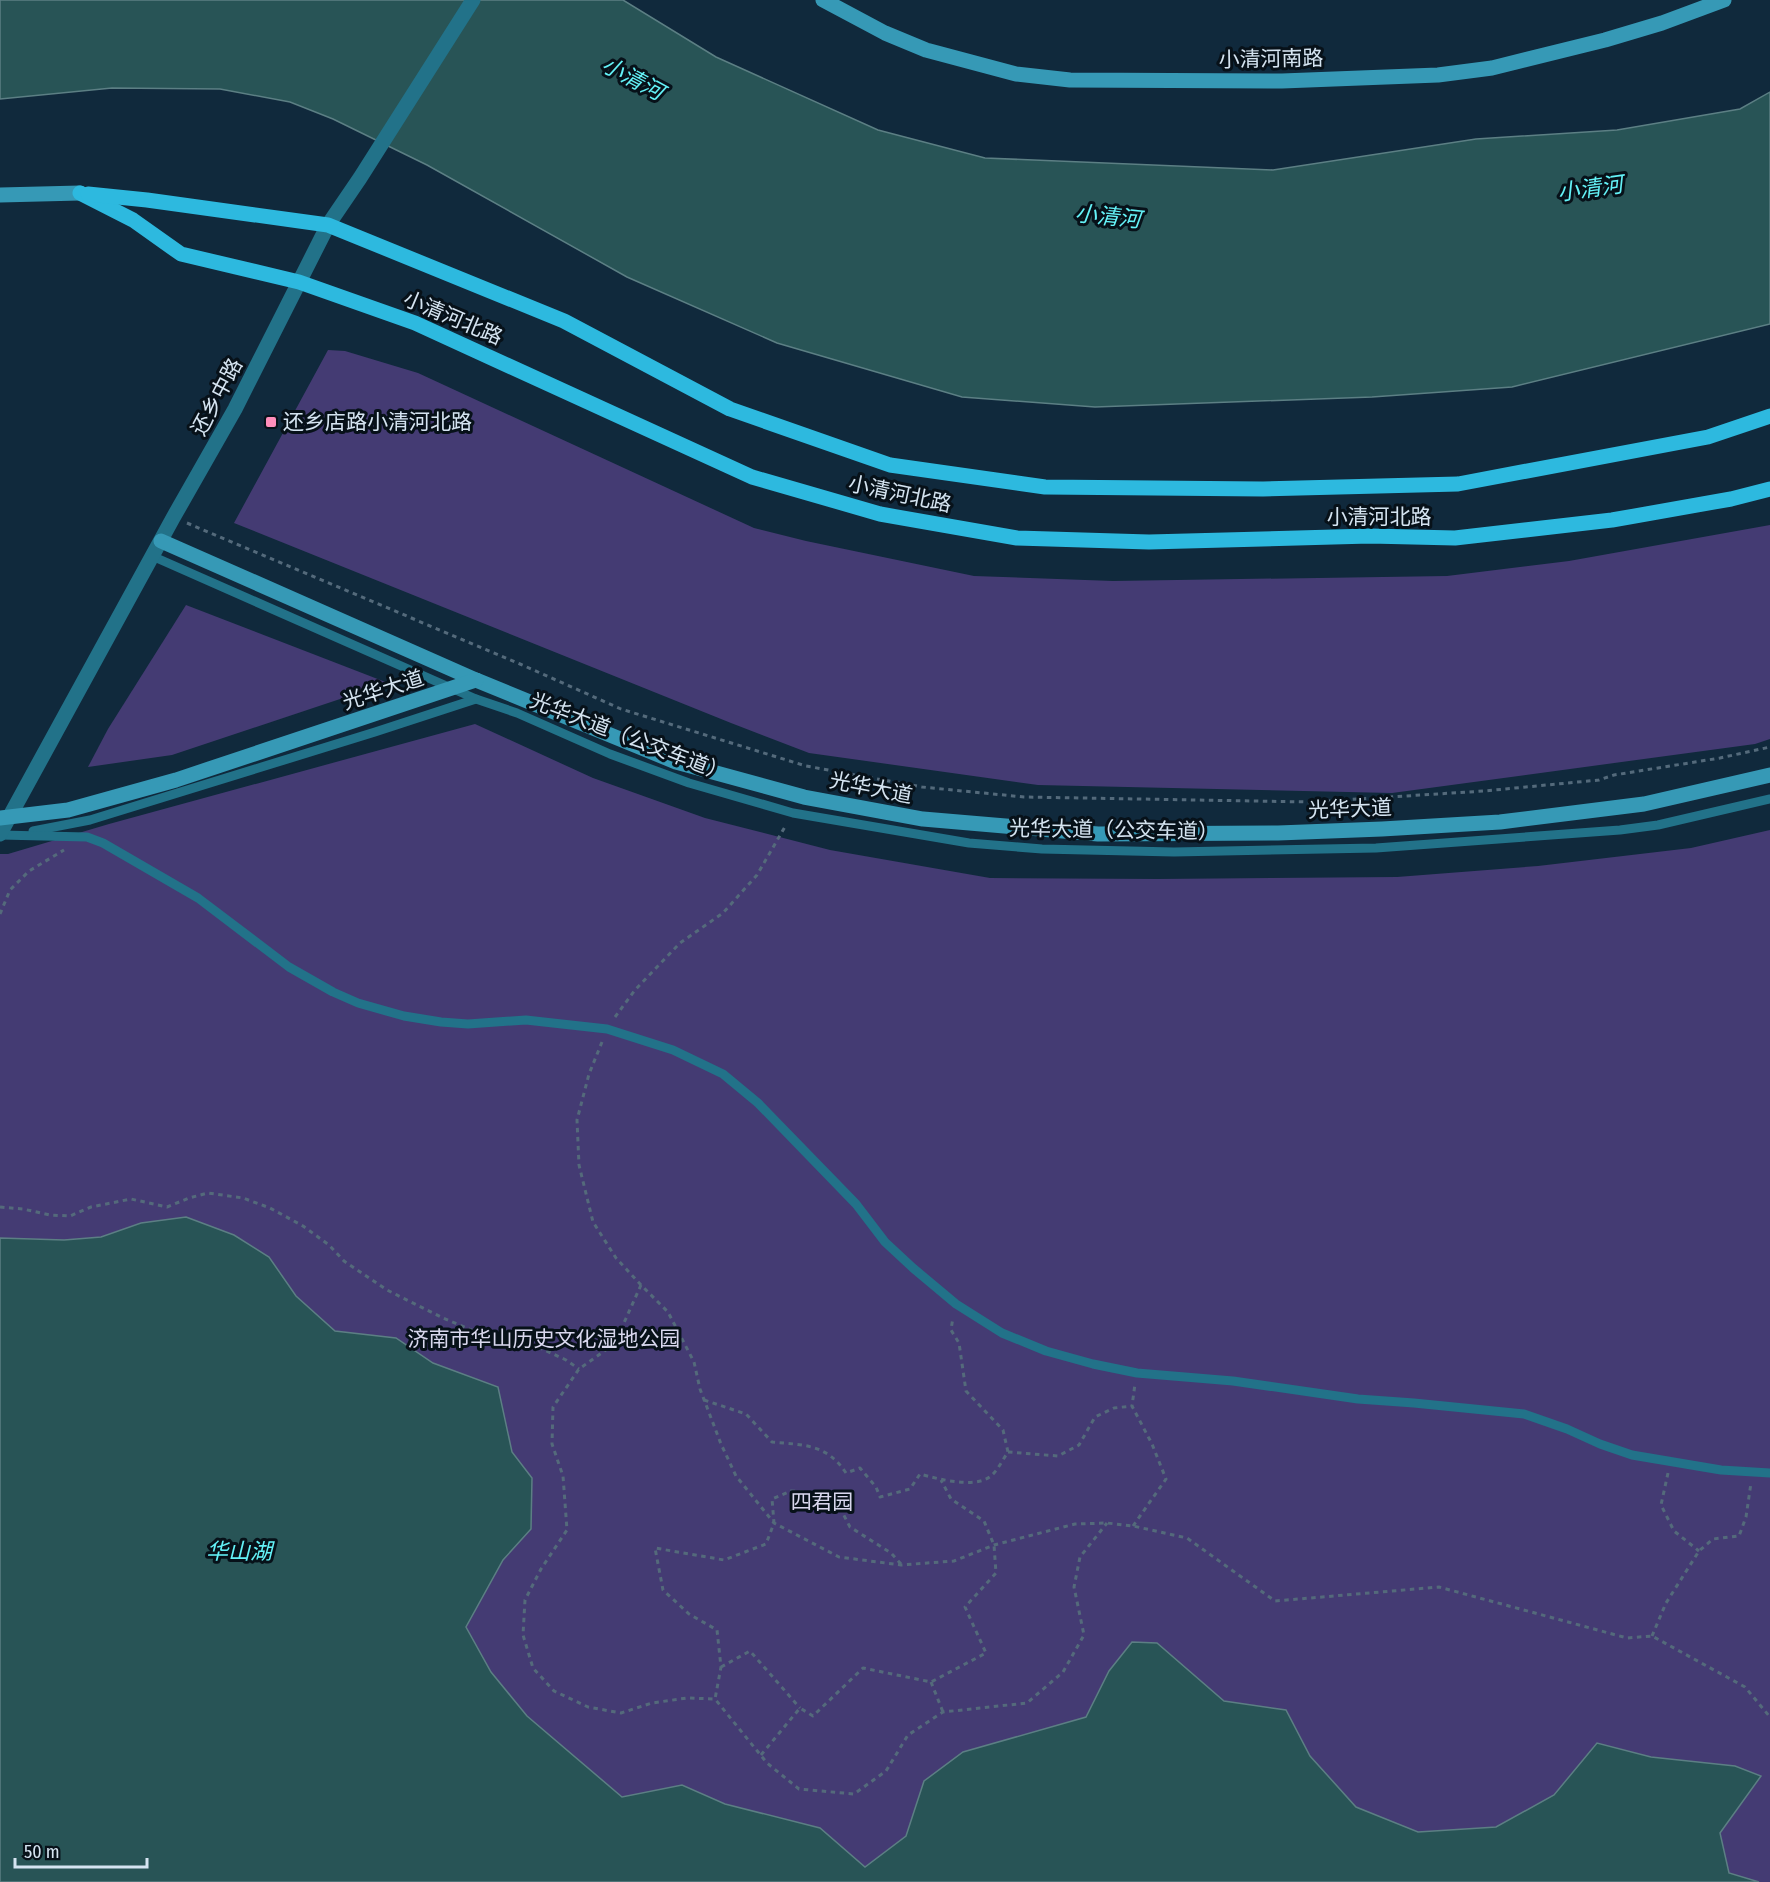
<svg xmlns="http://www.w3.org/2000/svg" width="1770" height="1882" viewBox="0 0 1770 1882" font-family="'Fira Sans Condensed','Noto Sans SC',sans-serif">
	<style>
		.green { fill: #443b73 }
		.water { fill: #285456; stroke: #5c7f84; stroke-width: 1.5 }
		.lines { fill: none; stroke-linecap: round; stroke-linejoin: round }
		.path { stroke: #546a7b; stroke-width: 3; stroke-dasharray: 4.5 4.5; stroke-linecap: butt }
		.lane { stroke: #227289; stroke-width: 9 }
		.street { stroke: #227289; stroke-width: 15 }
		.secondary { stroke: #3699b6; stroke-width: 15 }
		.primary { stroke: #2db9df; stroke-width: 15 }
		.poi-dot { fill: #ff8ebb; stroke: #071119; stroke-width: 2 }
		.labels { text-anchor: middle; stroke-width: 6; stroke-linejoin: round; paint-order: stroke }
		.street-label { font-size: 21px; fill: #d5e4f1; stroke: #071119 }
		.poi-label { font-size: 21px; fill: #d5e4f1; stroke: #071119; text-anchor: start }
		.park-label { font-size: 21px; fill: #d8d7ed; stroke: #071119 }
		.water-label { font-size: 22px; font-style: italic; fill: #64f3f8; stroke: #071119 }
	</style>
	<rect width="100%" height="100%" fill="#10293c"/>
	<!-- green -->
	<g class="green">
		<path d="M 328,350 L 345,351 L 418,373 L 754,528 L 806,541 L 974,576 L 1113,581 L 1447,576 L 1569,561 L 1770,525 L 1770,739 L 1755,744 L 1392,793 L 1038,785 L 809,753 L 731,723 L 234,523 Z"/>
		<path d="M 186,605 L 388,683 L 172,755 L 88,767 L 108,729 Z"/>
		<path d="M 475,724 L 593,778 L 705,818 L 830,850 L 990,878 L 1158,879 L 1397,877 L 1538,866 L 1691,848 L 1770,830 L 1770,1882 L 0,1882 L 0,854 L 8,854 L 109,824 Z"/>
	</g>
	<!-- water -->
	<g class="water">
		<path d="M 0,0 L 623,0 L 716,57 L 878,130 L 985,158 L 1273,170 L 1476,139 L 1617,130 L 1740,109 L 1770,92 L 1770,324 L 1512,387 L 1372,397 L 1095,407 L 962,397 L 777,343 L 627,277 L 427,165 L 333,119 L 290,102 L 220,89 L 112,88 L 0,99 Z"/>
		<path d="M 186,1217 L 234,1235 L 269,1257 L 296,1296 L 335,1331 L 396,1338 L 433,1363 L 498,1387 L 512,1452 L 532,1478 L 531,1529 L 503,1560 L 466,1627 L 491,1672 L 527,1716 L 622,1797 L 682,1785 L 725,1804 L 820,1828 L 865,1867 L 906,1836 L 924,1781 L 963,1752 L 1086,1717 L 1109,1671 L 1132,1642 L 1157,1643 L 1224,1701 L 1286,1710 L 1310,1756 L 1356,1807 L 1418,1832 L 1496,1827 L 1554,1795 L 1597,1743 L 1651,1757 L 1735,1766 L 1761,1776 L 1720,1833 L 1729,1873 L 1759,1882 L 0,1882 L 0,1238 L 64,1240 L 101,1237 L 141,1223 Z"/>
	</g>
	<g class="lines">
		<!-- path -->
		<g class="path">
			<path d="M 187,523 L 520,664 L 621,709 L 806,766 L 922,787 L 1024,797 L 1311,802 L 1484,791 L 1599,780 L 1614,775 L 1720,758 L 1770,747"/>
			<path d="M 0,914 L 10,890 L 29,871 L 64,850"/>
			<path d="M 615,1017 L 635,990 L 680,943 L 723,913 L 757,875 L 786,825"/>
			<path d="M 602,1042 L 589,1074 L 577,1120 L 579,1165 L 593,1222 L 616,1258 L 641,1285 L 668,1312 L 694,1362 L 700,1389 L 721,1444 L 736,1476 L 774,1523 L 839,1557 L 901,1565 L 954,1561 L 994,1545 L 1075,1524 L 1107,1523 L 1133,1526 L 1187,1538 L 1275,1601 L 1439,1587 L 1627,1638 L 1652,1636 L 1745,1687 L 1770,1717"/>
			<path d="M 0,1207 L 23,1209 L 50,1215 L 70,1216 L 91,1207 L 131,1199 L 167,1207 L 189,1198 L 208,1193 L 243,1198 L 270,1208 L 303,1226 L 329,1245 L 344,1261 L 387,1290 L 443,1318 L 483,1335 L 540,1348 L 566,1360 L 579,1369"/>
			<path d="M 641,1285 L 623,1325 L 610,1347 L 579,1369 L 553,1407 L 552,1444 L 563,1476 L 567,1530 L 541,1569 L 525,1600 L 523,1635 L 533,1668 L 554,1691 L 588,1707 L 621,1713 L 652,1703 L 687,1698 L 715,1699"/>
			<path d="M 704,1400 L 746,1414 L 772,1442 C 804,1445 827,1444 846,1473 L 860,1468 L 876,1487 L 880,1497 L 910,1489 L 920,1474 C 938,1479 975,1489 991,1476 C 998,1470 1003,1459 1008,1452 L 1003,1430 L 966,1391 L 959,1343 L 951,1330 L 953,1317"/>
			<path d="M 1008,1452 L 1058,1456 L 1079,1445 L 1095,1417 L 1114,1408 L 1132,1406"/>
			<path d="M 1668,1473 L 1661,1505 L 1674,1531 L 1699,1551"/>
			<path d="M 1133,1526 L 1166,1479 L 1152,1444 L 1132,1406 L 1135,1384"/>
			<path d="M 901,1564 L 891,1553 L 850,1527 L 839,1506 L 820,1493 L 791,1491 L 772,1499 L 774,1523 L 766,1544 L 724,1560 L 655,1548 L 663,1590 L 689,1614 L 717,1630 L 721,1667 L 715,1699 L 767,1763 L 799,1789 L 854,1794 L 886,1771 L 908,1735 L 943,1712 L 1027,1703 L 1063,1672 L 1084,1635 L 1074,1587 L 1080,1557 L 1107,1523"/>
			<path d="M 1652,1636 L 1666,1603 L 1699,1551 L 1713,1539 L 1739,1536 L 1746,1517 L 1751,1483"/>
			<path d="M 721,1667 L 750,1651 L 800,1708"/>
			<path d="M 931,1682 L 943,1712"/>
			<path d="M 761,1755 L 800,1708 L 813,1716 L 863,1668 L 931,1682 L 986,1653 L 965,1607 L 996,1573 L 994,1545 L 984,1521 L 951,1499 L 941,1480"/>
		</g>
		<!-- lane -->
		<g class="lane">
			<path d="M 152,556 L 476,699 L 517,713 L 610,754 L 689,783 L 793,813 L 969,843 L 1042,849 L 1174,852 L 1376,848 L 1620,830 L 1658,825 L 1770,799"/>
			<path d="M 33,831 L 90,820 L 375,732 L 476,699"/>
			<path d="M 0,835 L 87,837 L 103,843 L 198,898 L 289,967 L 333,992 L 358,1003 L 404,1016 L 441,1022 L 468,1024 L 526,1020 L 607,1029 L 673,1050 L 723,1074 L 758,1103 L 856,1204 L 885,1242 L 913,1268 L 956,1304 L 1002,1333 L 1046,1351 L 1093,1364 L 1137,1373 L 1233,1381 L 1358,1399 L 1414,1403 L 1524,1414 L 1567,1429 L 1600,1444 L 1632,1455 L 1721,1470 L 1770,1473"/>
		</g>
		<!-- street -->
		<path class="street" d="M 0,834 L 173,518 L 235,409 L 328,225 L 360,178 L 473,0"/>
		<!-- secondary -->
		<g class="secondary">
			<path d="M 823,0 L 885,33 L 926,50 L 1016,74 L 1070,80 L 1282,81 L 1438,75 L 1492,68 L 1605,40 L 1662,23 L 1724,0"/>
			<path d="M 0,195 L 80,193"/>
			<path d="M 161,541 L 476,680 L 676,762 L 804,797 L 923,819 L 1098,834 L 1278,833 L 1382,829 L 1500,822 L 1644,804 L 1770,775"/>
			<path d="M 0,818 L 68,810 L 176,780 L 476,680"/>
		</g>
		<!-- primary -->
		<g class="primary">
			<path d="M 80,193 L 133,220 L 181,254 L 299,282 L 415,323 L 752,477 L 880,514 L 1017,538 L 1149,542 L 1370,536 L 1455,538 L 1612,520 L 1731,499 L 1770,489"/>
			<path d="M 88,194 L 147,200 L 328,225 L 564,321 L 730,409 L 890,465 L 1045,487 L 1263,489 L 1458,484 L 1708,437 L 1770,416"/>
		</g>
	</g>
	<!-- markers -->
	<rect class="poi-dot" x="265" y="416" width="12" height="12" rx="3"/>
	<g class="labels">
		<!-- street labels -->
		<g class="street-label">
			<text transform="translate(1271 59) rotate(-1)" y="7">小清河南路</text>
			<text transform="translate(453 318) rotate(23)" y="7">小清河北路</text>
			<text transform="translate(217 397) rotate(-62)" y="7">还乡中路</text>
			<text transform="translate(900 494) rotate(12)" y="7">小清河北路</text>
			<text x="1379" y="524">小清河北路</text>
			<text transform="translate(383 690) rotate(-18)" y="7">光华大道</text>
			<text transform="translate(629 737) rotate(21)" y="7">光华大道（公交车道）</text>
			<text transform="translate(871 788) rotate(11)" y="7">光华大道</text>
			<text transform="translate(1350 809) rotate(-2)" y="7">光华大道</text>
			<text transform="translate(1114 830) rotate(1)" y="7">光华大道（公交车道）</text>
		</g>
		<!-- poi labels -->
		<g class="poi-label">
			<text x="283" y="429">还乡店路小清河北路</text>
		</g>
		<!-- park labels -->
		<g class="park-label">
			<text x="544" y="1346">济南市华山历史文化湿地公园</text>
			<text x="822" y="1509">四君园</text>
		</g>
		<!-- water labels -->
		<g class="water-label">
			<text transform="translate(633 78) rotate(28)" y="8">小清河</text>
			<text transform="translate(1590 188) rotate(-8)" y="8">小清河</text>
			<text transform="translate(1108 216) rotate(6)" y="8">小清河</text>
			<text x="239" y="1559">华山湖</text>
		</g>
	</g>
	<!-- scale -->
	<path d="M15 1858v9h132v-9" fill="none" stroke="#d5e4f1" stroke-width="3"/>
	<text x="24" y="1858" font-size="18" fill="#d5e4f1" stroke="#071119" stroke-width="4.5" paint-order="stroke">50 m</text>
</svg>
